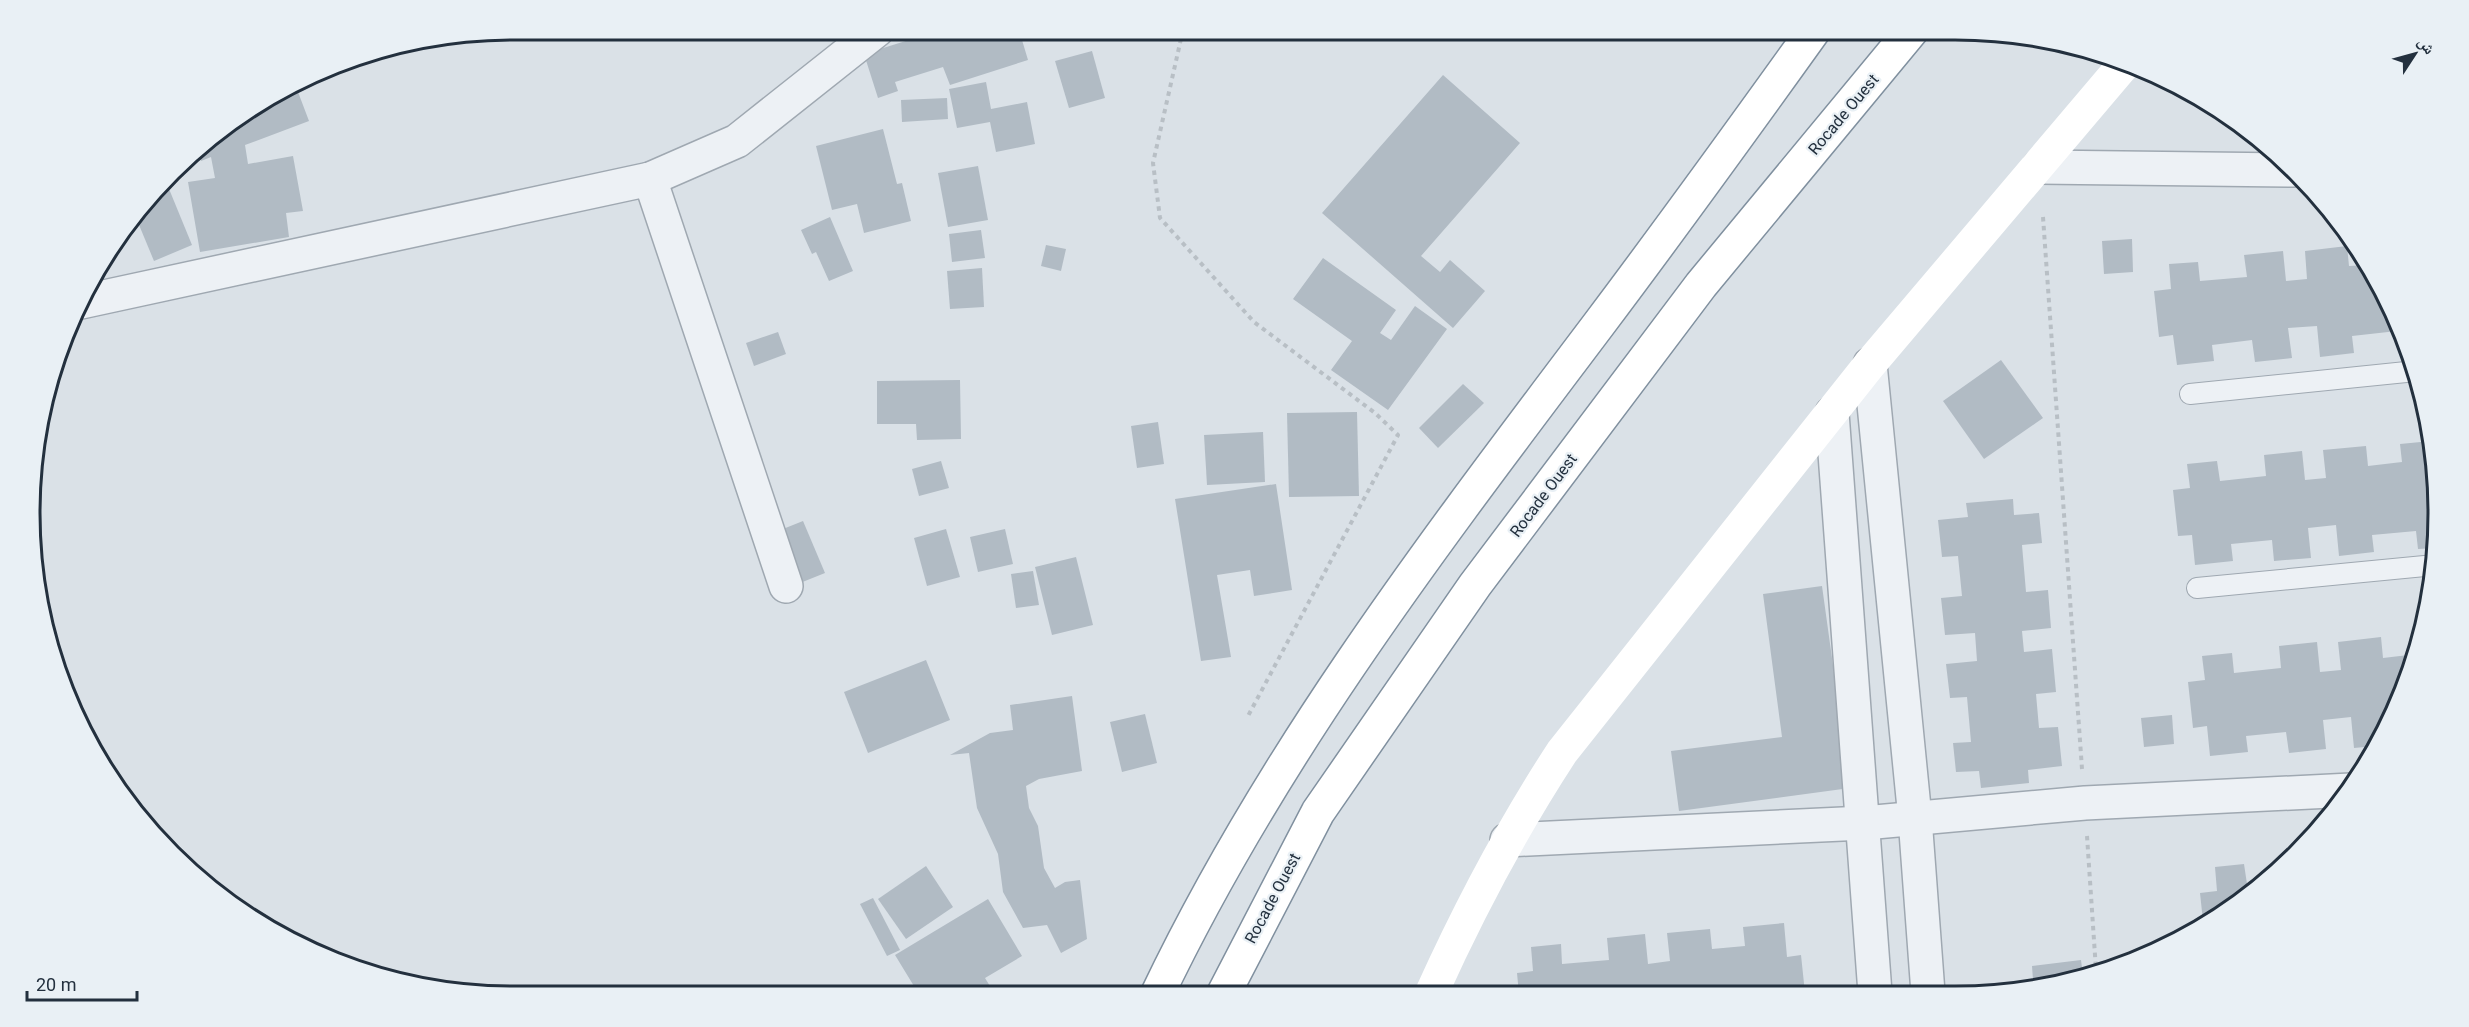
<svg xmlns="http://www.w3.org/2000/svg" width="2469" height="1027" viewBox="0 0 2469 1027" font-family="Roboto,'Noto Naskh Arabic',sans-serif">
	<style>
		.building { fill: #b1bbc4 }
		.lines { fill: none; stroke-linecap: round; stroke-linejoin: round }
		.lane-casing { stroke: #9fa8b1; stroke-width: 22 }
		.street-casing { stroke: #9fa8b1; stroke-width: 36 }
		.highway-casing { stroke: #80909f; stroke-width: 36 }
		.path { stroke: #b8bfc5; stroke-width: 4; stroke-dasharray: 4.5 4.5; stroke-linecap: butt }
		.lane { stroke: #edf1f5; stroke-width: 20 }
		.street { stroke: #edf1f5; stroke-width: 33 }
		.secondary { stroke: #fff; stroke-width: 33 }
		.highway { stroke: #fff; stroke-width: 33 }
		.labels { text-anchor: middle; stroke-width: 4.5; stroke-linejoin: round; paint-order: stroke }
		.street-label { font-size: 16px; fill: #23303e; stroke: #e9f0f5 }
		.rim { fill: none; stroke: #23303e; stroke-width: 3 }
	</style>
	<rect width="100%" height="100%" fill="#dae1e7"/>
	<!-- building -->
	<g class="building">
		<path d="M 927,30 L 1019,30 L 1028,60 L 950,85 L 943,67 L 895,82 L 898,91 L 878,98 L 864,54 L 928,34 Z"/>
		<path d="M 1092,51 L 1105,98 L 1069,108 L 1055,61 Z"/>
		<path d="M 1443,75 L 1520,143 L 1421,256 L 1440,272 L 1450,260 L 1485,291 L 1453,328 L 1322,213 Z"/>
		<path d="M 986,82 L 991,109 L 1027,102 L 1035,144 L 996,152 L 990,122 L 957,128 L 949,89 Z"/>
		<path d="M 295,84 L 309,121 L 245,145 L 248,164 L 293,156 L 303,211 L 286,213 L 289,237 L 200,252 L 188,182 L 215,178 L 211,157 L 201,161 L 197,149 L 272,95 Z"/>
		<path d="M 947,98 L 948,119 L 902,122 L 901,100 Z"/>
		<path d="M 883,129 L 897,184 L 902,183 L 911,221 L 864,233 L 857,204 L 832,210 L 816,146 Z"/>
		<path d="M 978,166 L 988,220 L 948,227 L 938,173 Z"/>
		<path d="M 167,184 L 192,245 L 154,261 L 137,220 Z"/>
		<path d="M 830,217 L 853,271 L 829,281 L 816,252 L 812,254 L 801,230 Z"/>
		<path d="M 981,230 L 985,258 L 952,262 L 949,234 Z"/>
		<path d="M 2132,239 L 2133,272 L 2104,274 L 2102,241 Z"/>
		<path d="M 1046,245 L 1066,249 L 1061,271 L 1041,266 Z"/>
		<path d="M 2347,246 L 2349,266 L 2367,265 L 2389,299 L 2408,349 L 2399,350 L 2397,331 L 2352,336 L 2354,353 L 2320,357 L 2317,326 L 2288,328 L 2292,358 L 2255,362 L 2252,340 L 2212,345 L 2214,361 L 2177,365 L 2173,335 L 2159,337 L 2154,291 L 2171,289 L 2169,264 L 2198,262 L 2200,281 L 2247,277 L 2244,255 L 2283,251 L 2286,281 L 2307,279 L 2305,251 Z"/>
		<path d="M 1323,258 L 1396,310 L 1380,333 L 1391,340 L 1415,306 L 1447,329 L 1388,410 L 1331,370 L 1352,341 L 1293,299 Z"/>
		<path d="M 982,268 L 984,307 L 950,309 L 947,271 Z"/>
		<path d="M 778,332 L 786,354 L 754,366 L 746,343 Z"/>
		<path d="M 2001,360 L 2043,418 L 1984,459 L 1943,401 Z"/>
		<path d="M 960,380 L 961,439 L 917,440 L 916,424 L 877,424 L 877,381 Z"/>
		<path d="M 1463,384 L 1484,403 L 1438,448 L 1419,428 Z"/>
		<path d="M 1357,412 L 1359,496 L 1289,497 L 1287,413 Z"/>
		<path d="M 1158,422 L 1164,464 L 1137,468 L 1131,426 Z"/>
		<path d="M 1263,432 L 1265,482 L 1207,485 L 1204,435 Z"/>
		<path d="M 2431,441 L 2438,482 L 2436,548 L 2418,549 L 2416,531 L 2372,535 L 2374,552 L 2339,556 L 2336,525 L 2308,528 L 2311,558 L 2274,561 L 2272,540 L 2231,544 L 2233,561 L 2195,565 L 2192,535 L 2178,536 L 2173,490 L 2190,488 L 2187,464 L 2217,461 L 2220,481 L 2266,476 L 2264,455 L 2302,451 L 2305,480 L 2326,478 L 2323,450 L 2366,446 L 2368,466 L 2402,462 L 2400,444 Z"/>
		<path d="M 941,461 L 949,488 L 919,496 L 912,469 Z"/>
		<path d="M 1276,484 L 1292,590 L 1254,596 L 1250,570 L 1217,575 L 1231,657 L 1201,661 L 1175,499 Z"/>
		<path d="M 2013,499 L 2014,515 L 2039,513 L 2042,543 L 2022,545 L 2026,592 L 2048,590 L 2051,628 L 2022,631 L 2024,652 L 2052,649 L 2056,692 L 2036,694 L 2039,728 L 2058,727 L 2062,766 L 2028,770 L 2029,783 L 1981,788 L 1979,771 L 1956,772 L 1953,743 L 1971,742 L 1967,697 L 1950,698 L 1946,664 L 1977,661 L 1975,633 L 1945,635 L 1941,598 L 1962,596 L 1958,556 L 1942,557 L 1938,520 L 1968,517 L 1966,503 Z"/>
		<path d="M 803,521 L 825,573 L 795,585 L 773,533 Z"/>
		<path d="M 946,529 L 960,577 L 927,586 L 914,538 Z"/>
		<path d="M 1005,529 L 1013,564 L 978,572 L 970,537 Z"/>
		<path d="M 1076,557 L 1093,625 L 1052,635 L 1035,567 Z"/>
		<path d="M 1033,571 L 1039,605 L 1016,608 L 1011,574 Z"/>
		<path d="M 1822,586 L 1850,788 L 1679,811 L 1671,751 L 1782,737 L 1763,594 Z"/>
		<path d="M 2421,635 L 2417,653 L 2415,636 Z"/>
		<path d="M 2381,637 L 2383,658 L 2417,654 L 2413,669 L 2375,746 L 2354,748 L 2351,717 L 2323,720 L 2326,749 L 2289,753 L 2286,732 L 2246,736 L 2248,752 L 2210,756 L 2207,726 L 2193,728 L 2188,682 L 2205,680 L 2202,656 L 2232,653 L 2234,673 L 2281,668 L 2279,646 L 2317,642 L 2320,672 L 2341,670 L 2338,642 Z"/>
		<path d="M 926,660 L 950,720 L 868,753 L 844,692 Z"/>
		<path d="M 1072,696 L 1082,771 L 1039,779 L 1026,786 L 1029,808 L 1038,826 L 1044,868 L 1055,888 L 1065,882 L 1080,880 L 1087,939 L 1061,953 L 1047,925 L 1023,928 L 1003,892 L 998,854 L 977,808 L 969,753 L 950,755 L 990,733 L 1013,730 L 1010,705 Z"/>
		<path d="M 1145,714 L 1157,763 L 1122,772 L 1110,722 Z"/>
		<path d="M 2172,715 L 2174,744 L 2144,747 L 2141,718 Z"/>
		<path d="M 2244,864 L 2247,884 L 2267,882 L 2203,921 L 2200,893 L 2217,891 L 2215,867 Z"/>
		<path d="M 926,866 L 953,907 L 906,939 L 878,899 Z"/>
		<path d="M 873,898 L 900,950 L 887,956 L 860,904 Z"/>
		<path d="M 988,899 L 1022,956 L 985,978 L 996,996 L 920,996 L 895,955 Z"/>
		<path d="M 1784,923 L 1787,957 L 1801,955 L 1805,993 L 1519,994 L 1517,973 L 1533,971 L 1531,947 L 1561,944 L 1562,964 L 1609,960 L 1607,938 L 1645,934 L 1648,964 L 1670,961 L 1667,933 L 1710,929 L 1712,949 L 1745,946 L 1743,927 Z"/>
		<path d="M 2081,960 L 2083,976 L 2019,993 L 2002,993 L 2001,984 L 2033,980 L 2032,966 Z"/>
	</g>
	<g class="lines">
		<!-- lane casing -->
		<g class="lane-casing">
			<g id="lane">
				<path d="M 2190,394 L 2416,371"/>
				<path d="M 2197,588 L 2435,565"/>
			</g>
		</g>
		<!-- street casing -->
		<g class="street-casing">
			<g id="street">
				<path d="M 2039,167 L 2293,170"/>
				<path d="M 650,179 L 786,586"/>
				<path d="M 81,302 L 650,179 L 737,141 L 877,30"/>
				<path d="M 1870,364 L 1915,818 L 1928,993"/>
				<path d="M 1832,413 L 1875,993"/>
				<path d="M 1507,840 L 1864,823 L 2085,803 L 2351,790"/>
			</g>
		</g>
		<!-- highway casing -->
		<g class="highway-casing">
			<g id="highway">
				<path d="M 1157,995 C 1273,752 1437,539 1599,324 C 1672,227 1743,129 1814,30"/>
				<path d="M 1223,995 L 1318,812 L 1475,585 L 1701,285 L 1912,30"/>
			</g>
		</g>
		<!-- path -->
		<g class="path">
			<path d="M 1183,30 L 1153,163 L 1160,218 L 1254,322 L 1375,413 L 1398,435 L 1248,716"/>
			<path d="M 2043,217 L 2082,769"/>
			<path d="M 2087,836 L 2096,970"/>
		</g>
		<!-- lane -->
		<use href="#lane" class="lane"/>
		<!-- street -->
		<use href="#street" class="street"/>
		<!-- secondary -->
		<path class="secondary" d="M 1431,994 C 1469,910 1511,830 1562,752 L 1870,364 L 2126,62"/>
		<!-- highway -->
		<use href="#highway" class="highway"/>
	</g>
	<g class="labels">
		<!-- street labels -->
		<g class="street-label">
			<text transform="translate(1843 114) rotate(-50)" y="6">Rocade Ouest</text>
			<text transform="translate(1543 495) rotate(-53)" y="6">Rocade Ouest</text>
			<text transform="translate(1272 898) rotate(-62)" y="6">Rocade Ouest</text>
		</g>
	</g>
	<!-- crop -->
	<path d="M0 0H2469V1027H0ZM513 40H1955A473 473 0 0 1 2428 513V513A473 473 0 0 1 1955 986H513A473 473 0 0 1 40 513V513A473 473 0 0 1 513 40Z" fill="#e9f0f5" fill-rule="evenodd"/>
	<path class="rim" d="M513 40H1955A473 473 0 0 1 2428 513V513A473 473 0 0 1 1955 986H513A473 473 0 0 1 40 513V513A473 473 0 0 1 513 40Z"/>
	<!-- north arrow -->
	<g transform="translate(2415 54) rotate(54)" stroke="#e9f0f5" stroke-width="4.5" paint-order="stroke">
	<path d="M0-4.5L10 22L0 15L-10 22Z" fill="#23303e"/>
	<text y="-9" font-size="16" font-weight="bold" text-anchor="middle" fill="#23303e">ش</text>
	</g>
	<!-- scale -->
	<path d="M27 991v9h110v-9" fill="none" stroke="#23303e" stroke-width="3"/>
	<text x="36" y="991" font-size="18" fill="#23303e" stroke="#e9f0f5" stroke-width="4.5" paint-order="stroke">20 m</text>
</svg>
